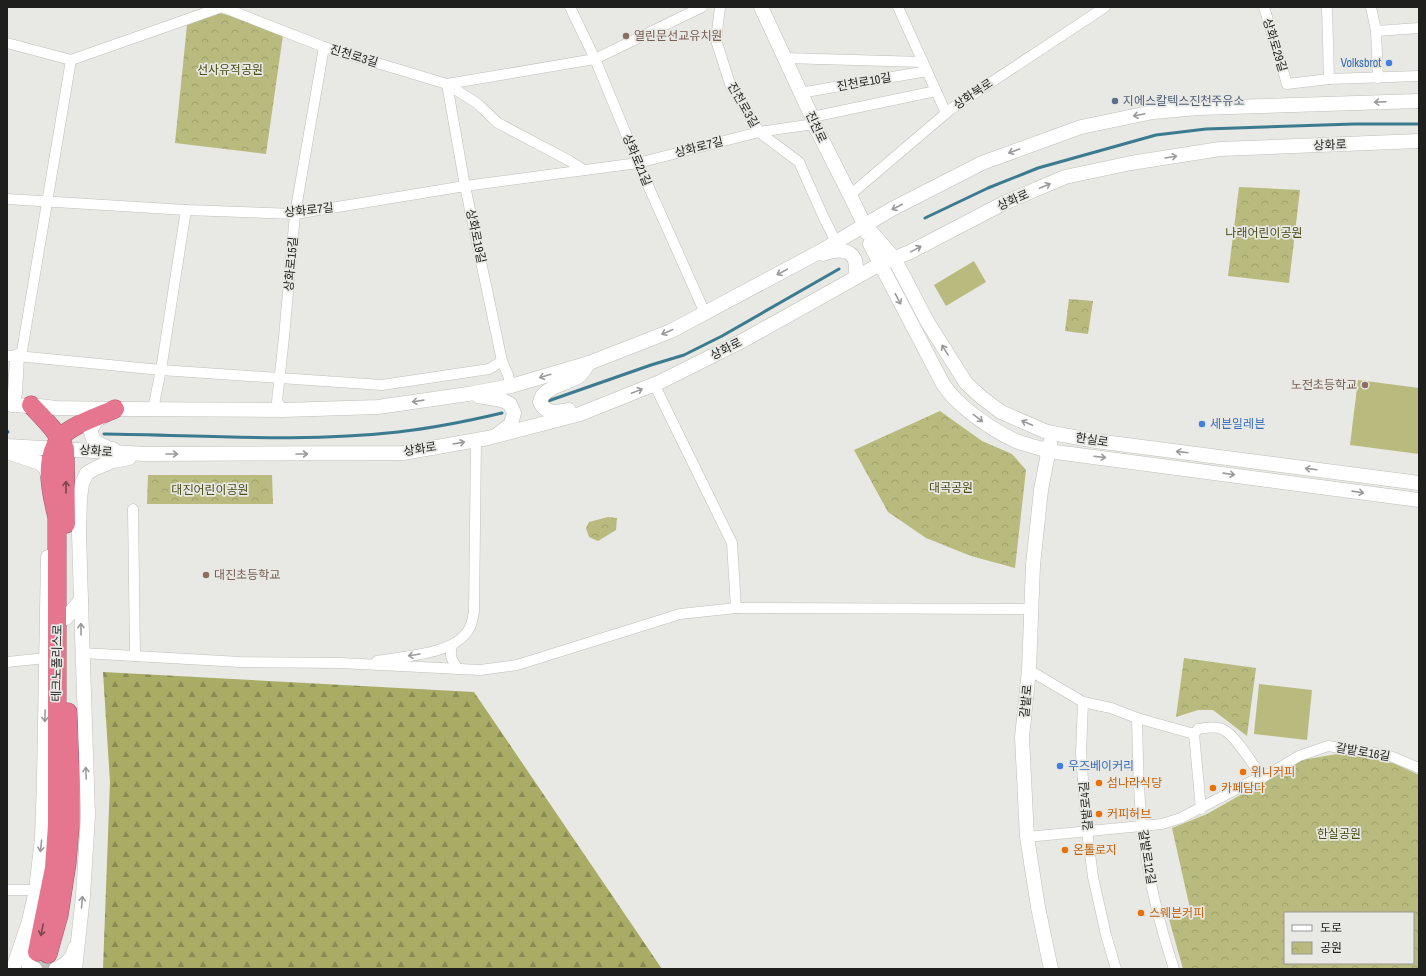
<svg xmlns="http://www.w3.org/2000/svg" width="1426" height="976" viewBox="0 0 1426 976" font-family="'Archivo Narrow','Noto Sans KR',sans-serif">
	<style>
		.grass { fill: #b8bb7d }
		.forest { fill: url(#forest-firs) }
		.park { fill: url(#park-crowns); fill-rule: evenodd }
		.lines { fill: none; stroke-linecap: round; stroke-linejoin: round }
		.stream { stroke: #3c7b8f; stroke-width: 3 }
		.highway-tunnel { stroke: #c0c0bc; stroke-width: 18; stroke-dasharray: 18 9; stroke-linecap: butt }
		.street-casing { stroke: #bfbeba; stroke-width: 11 }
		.secondary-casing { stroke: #bfbeba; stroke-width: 15 }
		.highway-casing { stroke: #a05867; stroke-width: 19 }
		.street { stroke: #fff; stroke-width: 10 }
		.secondary { stroke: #fff; stroke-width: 14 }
		.highway { stroke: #e6768f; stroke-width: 18 }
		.oneway { stroke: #9a9a9a }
		.oneway2 { stroke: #794651 }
		.education-dot { fill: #8d6e63; stroke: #e8e8e4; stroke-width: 1.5 }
		.shop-dot { fill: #3f7fe0; stroke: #e8e8e4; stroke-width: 1.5 }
		.service-dot { fill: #5c6f8a; stroke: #e8e8e4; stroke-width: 1.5 }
		.food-dot { fill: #e8710a; stroke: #e8e8e4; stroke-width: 1.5 }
		.labels { text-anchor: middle; stroke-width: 3.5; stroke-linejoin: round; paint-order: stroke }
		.education-label { font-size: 12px; fill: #785e54; stroke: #e8e8e4; text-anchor: start }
		.street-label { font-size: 12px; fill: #1f1f1e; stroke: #e8e8e4 }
		.shop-label { font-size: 12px; fill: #366cbe; stroke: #e8e8e4; text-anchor: start }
		.park-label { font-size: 12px; fill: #4a4c15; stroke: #e8e8e4 }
		.service-label { font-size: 12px; fill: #4e5e75; stroke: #e8e8e4; text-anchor: start }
		.food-label { font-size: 12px; fill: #c56008; stroke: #e8e8e4; text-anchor: start }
	</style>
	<defs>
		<pattern id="forest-firs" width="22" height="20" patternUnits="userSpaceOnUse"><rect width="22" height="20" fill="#a8ac64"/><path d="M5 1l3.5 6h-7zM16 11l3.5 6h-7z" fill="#888b52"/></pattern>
		<pattern id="park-crowns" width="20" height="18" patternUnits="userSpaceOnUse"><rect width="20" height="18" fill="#b8bb7d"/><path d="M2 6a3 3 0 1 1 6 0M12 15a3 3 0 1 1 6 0" fill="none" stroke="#9ea06c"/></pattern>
	</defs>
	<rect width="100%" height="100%" fill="#e8e8e4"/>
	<!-- grass -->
	<g class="grass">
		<path d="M 974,261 L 986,282 L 946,306 L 934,285 Z"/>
		<path d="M 1358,380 L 1419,388 L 1419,454 L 1350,445 Z"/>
		<path d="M 1259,684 L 1312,690 L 1307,740 L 1254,734 Z"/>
	</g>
	<!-- forest -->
	<path class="forest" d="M 103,672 L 474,692 L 662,969 L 103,969 L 110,782 Z"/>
	<!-- park -->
	<g class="park">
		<path d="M 220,13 L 228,15 L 283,35 L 266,154 L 175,143 L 187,25 Z"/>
		<path d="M 1239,187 L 1300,190 L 1289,283 L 1228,276 Z"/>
		<path d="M 1069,299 L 1093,301 L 1088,334 L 1065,331 Z"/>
		<path d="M 940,411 L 982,441 L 1012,454 L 1026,470 L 1015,568 L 971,556 L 926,538 L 888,512 L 854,450 Z"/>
		<path d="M 148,475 L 272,475 L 273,504 L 147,504 Z"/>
		<path d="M 608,517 L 617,518 L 616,530 L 598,541 L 589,537 L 586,528 L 589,522 Z"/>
		<path d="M 1184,658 L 1256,668 L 1247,736 L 1213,710 L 1198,710 L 1176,717 Z"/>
		<path d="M 1343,753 L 1393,763 L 1419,775 L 1419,969 L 1183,969 L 1169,919 L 1191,913 L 1172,828 L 1207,814 L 1302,760 ZM 1285,913 L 1413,913 L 1413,963 L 1285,963 Z"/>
	</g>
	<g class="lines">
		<!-- stream -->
		<g class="stream">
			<path d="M 925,218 L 988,188 L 1038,168 L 1156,135 L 1206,129 L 1354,124 L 1419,124"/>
			<path d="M 548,401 L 651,365 L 684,355 L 722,336 L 839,269"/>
			<path d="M 7,431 L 8,432"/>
			<path d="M 104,434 C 202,435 300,443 398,432 C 433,428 468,421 502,413"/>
		</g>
		<!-- highway-tunnel -->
		<path class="highway-tunnel" d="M 42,969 L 48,954"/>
		<!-- street casing -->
		<g class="street-casing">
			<g id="street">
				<path d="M 570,7 L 595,59 L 638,163 L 705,313"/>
				<path d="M 720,7 L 716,40 L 730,84 L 748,113 L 759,132 L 799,162 L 823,216 L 836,242"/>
				<path d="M 898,7 L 946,113"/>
				<path d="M 1264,7 L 1287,84 L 1329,79 L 1419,76"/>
				<path d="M 1327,7 L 1329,79"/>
				<path d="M 1371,7 L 1376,31 L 1378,78"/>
				<path d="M 1376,31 L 1419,28"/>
				<path d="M 7,43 L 71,60 L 222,7 L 324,47 L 447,84 L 595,59 L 702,7"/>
				<path d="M 784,58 L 923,62"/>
				<path d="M 447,84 L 465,186 L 502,361 L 508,375 L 511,386"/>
				<path d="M 447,84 L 478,104 L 498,123 L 568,160 L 584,170"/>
				<path d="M 800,93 L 927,71"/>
				<path d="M 812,117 L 936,91"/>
				<path d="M 850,195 L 951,109 L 1105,7"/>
				<path d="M 7,199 L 186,210 L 295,214 L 465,186 L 638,163 L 759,132 L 814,124"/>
				<path d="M 7,356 L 17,356 L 161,370 L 382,385 L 489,369 L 502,361"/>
				<path d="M 21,357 L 71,60"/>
				<path d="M 654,384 L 732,543 L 736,608"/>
				<path d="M 153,409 L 161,370 L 186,210"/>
				<path d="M 283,410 L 277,401 L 284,337 L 295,214 L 324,47"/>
				<path d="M 133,509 L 135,656"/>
				<path d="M 452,645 C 449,657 452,660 458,669"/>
				<path d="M 82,653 L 240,662 L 340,663 L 480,670 L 517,665 L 680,614 L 736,608 L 1030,609"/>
				<path d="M 377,661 C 404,656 457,655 470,627 C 472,623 473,617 474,612 L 476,440"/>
				<path d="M 7,662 L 46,658"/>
				<path d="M 1029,670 L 1083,702 L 1081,754 L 1087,831 L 1093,877 L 1106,935 L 1116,969"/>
				<path d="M 1083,702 L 1111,708 L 1137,718 L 1194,734 L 1198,729 C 1206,728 1214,726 1222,729 C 1235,734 1254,766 1262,778"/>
				<path d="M 1137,718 C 1138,754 1138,790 1142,826 C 1147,874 1159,923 1174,969"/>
				<path d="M 1194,734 L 1201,809"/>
				<path d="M 1027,837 L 1162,824 L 1181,818 L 1252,781 L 1262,778 L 1299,756 L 1328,746 L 1388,755 L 1419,768"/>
				<path d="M 7,890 L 36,890"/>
			</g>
		</g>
		<!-- secondary casing -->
		<g class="secondary-casing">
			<g id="secondary">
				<path d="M 761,7 L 812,117 L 814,124 L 850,195 L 864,224 L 867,233"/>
				<path d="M 864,224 L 894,258 L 928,323 L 966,383 L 981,397 L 1001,412 L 1047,432 L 1096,441 L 1419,483"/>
				<path d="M 870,244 L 943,384 C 957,406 992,430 1016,441 C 1026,445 1038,447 1048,451 L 1419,500"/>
				<path d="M 823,254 C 846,246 860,252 855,278"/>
				<path d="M 478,396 L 502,400 L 510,404 L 514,413 L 511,424 L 498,434"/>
				<path d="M 7,404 L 27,406 L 31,405 L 56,408 L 115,409 L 283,410 L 378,407 L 468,394 L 511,386 L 589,363 L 671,331 L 821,251 L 892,209 L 982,163 L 1081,127 L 1153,112 L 1198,108 L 1419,101"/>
				<path d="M 12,405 L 15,393 L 17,356"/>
				<path d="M 569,410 C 557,412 546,415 540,402 C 542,387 568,384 579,376 C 583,373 586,367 589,363"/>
				<path d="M 102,417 L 97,420 L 90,430 L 94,441 L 108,448 L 113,449"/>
				<path d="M 1050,443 L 1041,490 L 1033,565 L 1029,670 L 1022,737 L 1027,837 L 1038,907 L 1051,969"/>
				<path d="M 7,446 L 145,454 L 403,453 L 488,438 L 580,414 L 660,382 L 744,340 L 880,264 L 910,252 L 1004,203 L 1065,177 L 1131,163 L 1220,149 L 1419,141"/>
				<path d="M 7,452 L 40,463 L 46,469 L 49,480"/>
				<path d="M 66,618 L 81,600"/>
				<path d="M 26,943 L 24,954 L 29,966 L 35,969"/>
				<path d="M 13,969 L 29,921 L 36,890 L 42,838 L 44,780 L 48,557"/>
				<path d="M 56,969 C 66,964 72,960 75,948"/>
				<path d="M 75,969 L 83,896 L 88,815 L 82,634 L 79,533 L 80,498 L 82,483 L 87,473 L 96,468 L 113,461 L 129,458"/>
			</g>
		</g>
		<!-- highway casing -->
		<g class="highway-casing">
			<g id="highway">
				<path d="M 31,405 C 44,419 57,431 65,449 L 66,524"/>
				<path d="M 37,952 L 54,868 L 57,825 L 57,517 C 50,490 41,450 68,431 C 82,421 100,416 115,409"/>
				<path d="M 48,954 L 59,915 L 67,863 L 70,826 L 70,767 L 68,712"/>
			</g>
		</g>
		<!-- street -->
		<use href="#street" class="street"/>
		<!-- secondary -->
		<use href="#secondary" class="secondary"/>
		<!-- highway -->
		<use href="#highway" class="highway"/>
	</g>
	<!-- one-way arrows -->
	<defs><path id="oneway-shaft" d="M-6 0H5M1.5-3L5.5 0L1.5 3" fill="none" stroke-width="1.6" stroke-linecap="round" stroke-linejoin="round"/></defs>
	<g class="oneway">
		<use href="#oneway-shaft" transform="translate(1380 102) rotate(178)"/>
		<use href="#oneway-shaft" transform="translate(1139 115) rotate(168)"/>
		<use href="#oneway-shaft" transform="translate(1014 151) rotate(160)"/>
		<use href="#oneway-shaft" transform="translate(1171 157) rotate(-9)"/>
		<use href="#oneway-shaft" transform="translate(1045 186) rotate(-23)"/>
		<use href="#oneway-shaft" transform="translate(897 207) rotate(153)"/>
		<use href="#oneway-shaft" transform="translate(916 249) rotate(-29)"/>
		<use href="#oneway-shaft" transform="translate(782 272) rotate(152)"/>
		<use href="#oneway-shaft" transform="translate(898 299) rotate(62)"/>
		<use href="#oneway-shaft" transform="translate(667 332) rotate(157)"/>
		<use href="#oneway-shaft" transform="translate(945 350) rotate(-122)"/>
		<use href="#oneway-shaft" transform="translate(545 376) rotate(163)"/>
		<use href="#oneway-shaft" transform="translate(637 391) rotate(-22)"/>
		<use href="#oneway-shaft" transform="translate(418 401) rotate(172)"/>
		<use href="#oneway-shaft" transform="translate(978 418) rotate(38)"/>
		<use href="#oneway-shaft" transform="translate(1027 423) rotate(-157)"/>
		<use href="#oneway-shaft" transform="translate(459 443) rotate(-10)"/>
		<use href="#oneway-shaft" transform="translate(1182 452) rotate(-173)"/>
		<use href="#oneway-shaft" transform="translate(172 454)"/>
		<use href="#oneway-shaft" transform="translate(302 454)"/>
		<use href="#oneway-shaft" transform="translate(1100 457) rotate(7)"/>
		<use href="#oneway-shaft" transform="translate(1311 469) rotate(-173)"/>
		<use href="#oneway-shaft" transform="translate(1229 474) rotate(8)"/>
		<use href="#oneway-shaft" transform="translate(1358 492) rotate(8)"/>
		<use href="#oneway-shaft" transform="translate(81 629) rotate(-91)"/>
		<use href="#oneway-shaft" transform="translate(414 655) rotate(171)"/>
		<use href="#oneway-shaft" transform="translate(45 716) rotate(91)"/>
		<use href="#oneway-shaft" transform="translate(86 773) rotate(-92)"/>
		<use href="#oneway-shaft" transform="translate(41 846) rotate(96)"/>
		<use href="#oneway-shaft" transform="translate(82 902) rotate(-85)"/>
	</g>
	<g class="oneway2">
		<use href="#oneway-shaft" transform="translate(66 487) rotate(-90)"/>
		<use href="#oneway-shaft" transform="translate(42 930) rotate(101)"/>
	</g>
	<!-- markers -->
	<g class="education-dot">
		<circle cx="626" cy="36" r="4"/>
		<circle cx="1365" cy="385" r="4"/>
		<circle cx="206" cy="575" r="4"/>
	</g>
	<g class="shop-dot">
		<circle cx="1389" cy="63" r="4"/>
		<circle cx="1202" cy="424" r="4"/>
		<circle cx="1060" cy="766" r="4"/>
	</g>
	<circle class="service-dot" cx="1115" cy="101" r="4"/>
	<g class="food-dot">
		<circle cx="1243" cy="772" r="4"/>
		<circle cx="1099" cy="783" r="4"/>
		<circle cx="1213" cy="788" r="4"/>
		<circle cx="1099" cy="814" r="4"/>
		<circle cx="1065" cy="850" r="4"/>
		<circle cx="1141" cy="913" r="4"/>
	</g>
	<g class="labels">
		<!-- education labels -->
		<g class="education-label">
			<text x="634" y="40">열린문선교유치원</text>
			<text x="1357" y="389" text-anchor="end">노전초등학교</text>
			<text x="214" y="579">대진초등학교</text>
		</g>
		<!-- street labels -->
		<g class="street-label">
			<text transform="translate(1275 45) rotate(73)" y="4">상화로29길</text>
			<text transform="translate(354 56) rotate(17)" y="4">진천로3길</text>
			<text transform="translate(864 82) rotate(-10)" y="4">진천로10길</text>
			<text transform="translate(973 94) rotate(-34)" y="4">상화북로</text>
			<text transform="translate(743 105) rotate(60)" y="4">진천로3길</text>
			<text transform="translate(816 127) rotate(65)" y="4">진천로</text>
			<text transform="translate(1330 145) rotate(-2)" y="4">상화로</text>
			<text transform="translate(699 147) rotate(-14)" y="4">상화로7길</text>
			<text transform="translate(637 160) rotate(67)" y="4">상화로21길</text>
			<text transform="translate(1013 200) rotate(-24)" y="4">상화로</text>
			<text transform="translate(309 210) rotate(-6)" y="4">상화로7길</text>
			<text transform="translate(476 236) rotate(78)" y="4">상화로19길</text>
			<text transform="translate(291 264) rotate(-85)" y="4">상화로15길</text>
			<text transform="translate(726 349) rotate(-27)" y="4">상화로</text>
			<text transform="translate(1092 440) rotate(9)" y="4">한실로</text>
			<text transform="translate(420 449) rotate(-9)" y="4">상화로</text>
			<text transform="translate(96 451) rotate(4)" y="4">상화로</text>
			<text transform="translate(57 663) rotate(-89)" y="4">테크노폴리스로</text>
			<text transform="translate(1026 701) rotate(-84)" y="4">갈밭로</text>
			<text transform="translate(1363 752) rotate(10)" y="4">갈밭로16길</text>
			<text transform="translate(1086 806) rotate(-95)" y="4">갈밭로4길</text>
			<text transform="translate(1147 857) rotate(81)" y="4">갈밭로12길</text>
		</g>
		<!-- shop labels -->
		<g class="shop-label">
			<text x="1381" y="67" text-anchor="end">Volksbrot</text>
			<text x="1210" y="428">세븐일레븐</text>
			<text x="1068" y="770">우즈베이커리</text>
		</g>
		<!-- park labels -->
		<g class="park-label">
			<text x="230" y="74">선사유적공원</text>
			<text x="1264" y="237">나래어린이공원</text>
			<text x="951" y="492">대곡공원</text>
			<text x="210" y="494">대진어린이공원</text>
			<text x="1339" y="838">한실공원</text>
		</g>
		<!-- service labels -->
		<g class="service-label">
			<text x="1123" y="105">지에스칼텍스진천주유소</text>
		</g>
		<!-- food labels -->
		<g class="food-label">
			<text x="1251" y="776">위니커피</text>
			<text x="1107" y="787">섬나라식당</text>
			<text x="1221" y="792">카페담다</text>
			<text x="1107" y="818">커피허브</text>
			<text x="1073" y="854">온톨로지</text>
			<text x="1149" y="917">스웨븐커피</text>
		</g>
	</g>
	<!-- border -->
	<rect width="1426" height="976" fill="none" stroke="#1f1f1e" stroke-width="16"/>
	<!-- legend -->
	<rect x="1284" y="912" width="130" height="52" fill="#e8e8e4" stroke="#989895"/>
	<rect x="1292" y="925" width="20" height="6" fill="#ffffff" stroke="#989895"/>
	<text x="1320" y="932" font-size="12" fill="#1f1f1e">도로</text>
	<rect x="1292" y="942" width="20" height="12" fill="url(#park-crowns)" stroke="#989895"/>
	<text x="1320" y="952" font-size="12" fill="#1f1f1e">공원</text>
</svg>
